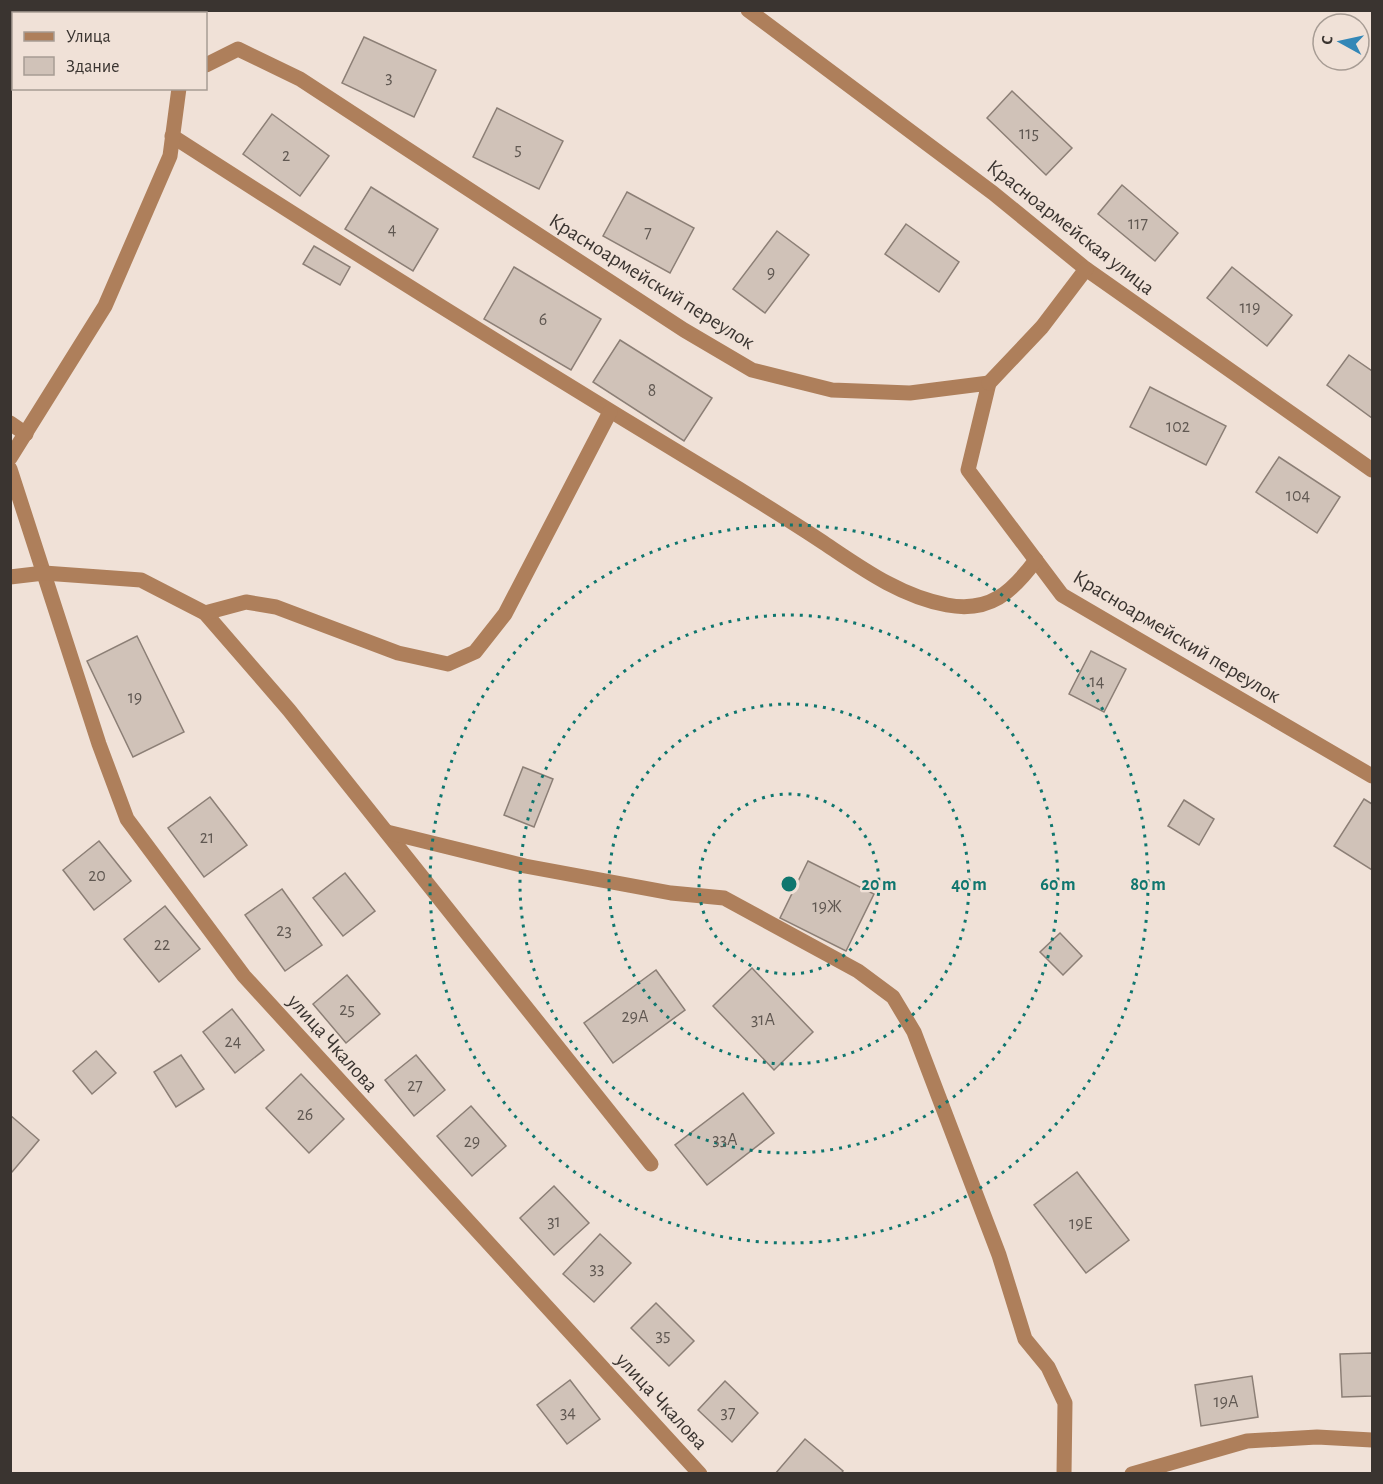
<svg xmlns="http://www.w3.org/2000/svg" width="1383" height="1484" viewBox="0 0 1383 1484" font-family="'Alegreya Sans',sans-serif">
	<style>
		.building { fill: #d0c2b8; stroke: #8c7f76; stroke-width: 1.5 }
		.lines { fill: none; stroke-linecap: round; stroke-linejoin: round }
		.minor { stroke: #ae7f5b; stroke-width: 15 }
		.ring { fill: none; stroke: #0f766e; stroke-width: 3; stroke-dasharray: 3 6 }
		.labels { text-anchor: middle; stroke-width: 4.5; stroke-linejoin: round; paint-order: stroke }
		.number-label { font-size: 18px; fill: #605852 }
		.street-label { font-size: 21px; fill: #3a3430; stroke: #f0e1d7 }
		.centre { fill: #0f766e; stroke: #f0e1d7; stroke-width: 3 }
		.ring-label { font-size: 18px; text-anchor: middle; font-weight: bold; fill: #0f766e; stroke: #f0e1d7; stroke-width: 4.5; stroke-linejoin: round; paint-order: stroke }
	</style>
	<rect width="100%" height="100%" fill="#f0e1d7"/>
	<!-- building -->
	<g class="building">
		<path d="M 364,37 L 436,70 L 414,117 L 342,83 Z"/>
		<path d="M 1012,91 L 1072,148 L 1046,175 L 987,118 Z"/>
		<path d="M 497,108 L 563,141 L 539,189 L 473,157 Z"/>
		<path d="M 272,114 L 329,156 L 300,196 L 243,154 Z"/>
		<path d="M 1122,185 L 1178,233 L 1155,261 L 1098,214 Z"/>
		<path d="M 371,187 L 438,229 L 413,271 L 345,229 Z"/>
		<path d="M 627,192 L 694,228 L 670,273 L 603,236 Z"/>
		<path d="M 906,224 L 959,262 L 939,292 L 885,254 Z"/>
		<path d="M 777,231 L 809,255 L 765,313 L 733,289 Z"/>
		<path d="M 314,246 L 350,267 L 340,285 L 303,264 Z"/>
		<path d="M 514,267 L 601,319 L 571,370 L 484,319 Z"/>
		<path d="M 1232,267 L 1292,315 L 1267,346 L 1207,298 Z"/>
		<path d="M 620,340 L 712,398 L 684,441 L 593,382 Z"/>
		<path d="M 1349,355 L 1372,371 L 1372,418 L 1327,385 Z"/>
		<path d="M 1150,387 L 1226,426 L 1206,465 L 1130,427 Z"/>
		<path d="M 1279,457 L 1340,497 L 1317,533 L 1256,492 Z"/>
		<path d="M 137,636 L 184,732 L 133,757 L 87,661 Z"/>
		<path d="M 1091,651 L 1126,669 L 1104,712 L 1069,694 Z"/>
		<path d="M 523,767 L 553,779 L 534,827 L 504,815 Z"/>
		<path d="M 210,797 L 247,845 L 204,877 L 168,828 Z"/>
		<path d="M 1364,799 L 1372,804 L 1372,870 L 1334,846 Z"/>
		<path d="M 1184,800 L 1214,819 L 1199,845 L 1168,826 Z"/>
		<path d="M 99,841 L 131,881 L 94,910 L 63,870 Z"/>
		<path d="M 808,861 L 874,894 L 846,951 L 780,918 Z"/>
		<path d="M 345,873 L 375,911 L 343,936 L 313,898 Z"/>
		<path d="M 282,889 L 322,945 L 285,971 L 245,915 Z"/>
		<path d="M 165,906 L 200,949 L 159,982 L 124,939 Z"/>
		<path d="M 1060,933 L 1082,956 L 1063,975 L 1040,952 Z"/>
		<path d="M 752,968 L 813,1032 L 774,1070 L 713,1006 Z"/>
		<path d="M 656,970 L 685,1010 L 613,1063 L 584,1023 Z"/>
		<path d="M 347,975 L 380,1014 L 346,1043 L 313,1004 Z"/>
		<path d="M 232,1009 L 264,1050 L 235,1073 L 203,1032 Z"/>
		<path d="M 96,1051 L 116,1073 L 92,1094 L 73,1071 Z"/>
		<path d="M 181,1055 L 204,1089 L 176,1107 L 154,1072 Z"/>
		<path d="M 416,1055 L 445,1090 L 414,1116 L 385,1080 Z"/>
		<path d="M 301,1074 L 344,1119 L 309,1153 L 266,1108 Z"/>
		<path d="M 743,1093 L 774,1133 L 707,1185 L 675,1145 Z"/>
		<path d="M 471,1106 L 506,1146 L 472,1176 L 437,1136 Z"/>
		<path d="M 10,1115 L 39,1140 L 12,1172 L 10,1172 Z"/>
		<path d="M 1077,1172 L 1129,1240 L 1086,1273 L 1034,1205 Z"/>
		<path d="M 554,1186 L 589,1223 L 554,1255 L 520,1218 Z"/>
		<path d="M 600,1234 L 631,1263 L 594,1302 L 563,1274 Z"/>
		<path d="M 656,1303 L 694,1341 L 669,1366 L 631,1328 Z"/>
		<path d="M 1372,1353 L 1372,1396 L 1342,1397 L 1340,1354 Z"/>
		<path d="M 1252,1376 L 1258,1417 L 1201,1426 L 1195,1385 Z"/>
		<path d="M 570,1380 L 600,1419 L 567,1444 L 537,1405 Z"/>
		<path d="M 725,1381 L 758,1413 L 732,1442 L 698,1410 Z"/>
		<path d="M 805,1439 L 843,1471 L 841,1474 L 775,1474 Z"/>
	</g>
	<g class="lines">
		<!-- minor -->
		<g class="minor">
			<path d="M 176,10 L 176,14"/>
			<path d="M 748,10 L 993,193 L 1086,269 L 1372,470"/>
			<path d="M 206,65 L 238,49 L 300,79 L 684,330 L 752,370 L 832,390 L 910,393 L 989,383 L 968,470 L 1062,595 L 1372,776"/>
			<path d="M 172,136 C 360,257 548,374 739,489 C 766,506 794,523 821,541 C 860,567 899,596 947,605 C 990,613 1012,592 1036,560"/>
			<path d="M 989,383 L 1042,327 L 1086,269"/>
			<path d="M 10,423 L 26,434"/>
			<path d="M 10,458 L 105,306 L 170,156 L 179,88"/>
			<path d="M 10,469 L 99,744 L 127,819 L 244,976 L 700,1474"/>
			<path d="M 10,577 L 44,573 L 141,580 L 205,613 L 289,710 L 651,1164"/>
			<path d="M 205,613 L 246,602 L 276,607 L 398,653 L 448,664 L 475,652 L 505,614 L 610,412"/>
			<path d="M 387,832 L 525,866 L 671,893 L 724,898 L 858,971 L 893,997 L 914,1032 L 999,1255 L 1025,1339 L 1048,1367 L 1065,1403 L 1064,1474"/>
			<path d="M 1132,1474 L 1247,1441 L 1317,1437 L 1372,1440"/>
		</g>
	</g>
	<!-- distance rings -->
	<g class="ring">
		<circle cx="789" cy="884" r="90"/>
		<circle cx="789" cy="884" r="180"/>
		<circle cx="789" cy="884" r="269"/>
		<circle cx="789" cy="884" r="359"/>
	</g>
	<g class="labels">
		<!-- number labels -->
		<g class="number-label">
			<text x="389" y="83">3</text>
			<text x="1029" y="139">115</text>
			<text x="518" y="155">5</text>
			<text x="286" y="161">2</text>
			<text x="1138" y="229">117</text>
			<text x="392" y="235">4</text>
			<text x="648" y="238">7</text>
			<text x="771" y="278">9</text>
			<text x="1250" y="313">119</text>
			<text x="543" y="325">6</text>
			<text x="652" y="396">8</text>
			<text x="1178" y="432">102</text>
			<text x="1298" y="501">104</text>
			<text x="1097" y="687">14</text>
			<text x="135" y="703">19</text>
			<text x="207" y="843">21</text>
			<text x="97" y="881">20</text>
			<text x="827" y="912">19Ж</text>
			<text x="284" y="936">23</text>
			<text x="162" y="950">22</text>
			<text x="347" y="1015">25</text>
			<text x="635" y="1022">29А</text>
			<text x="763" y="1025">31А</text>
			<text x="233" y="1047">24</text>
			<text x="415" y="1091">27</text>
			<text x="305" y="1120">26</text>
			<text x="725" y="1145">33А</text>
			<text x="472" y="1147">29</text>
			<text x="554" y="1227">31</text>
			<text x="1081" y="1229">19Е</text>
			<text x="597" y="1274">33</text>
			<text x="663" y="1341">35</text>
			<text x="1226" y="1407">19А</text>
			<text x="568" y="1418">34</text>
			<text x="728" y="1418">37</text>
		</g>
		<!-- street labels -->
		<g class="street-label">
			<text transform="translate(1071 227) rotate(38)" y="7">Красноармейская улица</text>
			<text transform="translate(652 281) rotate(32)" y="7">Красноармейский переулок</text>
			<text transform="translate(1177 636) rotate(31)" y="7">Красноармейский переулок</text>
			<text transform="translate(333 1043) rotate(48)" y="7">улица Чкалова</text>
			<text transform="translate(662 1401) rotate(47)" y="7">улица Чкалова</text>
		</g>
	</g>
	<circle cx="789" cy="884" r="9" class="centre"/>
	<g class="ring-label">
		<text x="879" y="890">20 m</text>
		<text x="969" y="890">40 m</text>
		<text x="1058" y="890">60 m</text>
		<text x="1148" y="890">80 m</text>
	</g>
	<!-- border -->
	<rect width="1383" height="1484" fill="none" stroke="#3a3430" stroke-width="24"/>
	<!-- legend -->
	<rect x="12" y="12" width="195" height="78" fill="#f0e1d7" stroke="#a79c94" stroke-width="1.5"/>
	<rect x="24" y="32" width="30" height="9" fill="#ae7f5b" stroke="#a79c94" stroke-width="1.5"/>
	<text x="66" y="42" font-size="18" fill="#3a3430">Улица</text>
	<rect x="24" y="57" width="30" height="18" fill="#d0c2b8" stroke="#a79c94" stroke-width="1.5"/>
	<text x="66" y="72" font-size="18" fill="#3a3430">Здание</text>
	<!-- north arrow -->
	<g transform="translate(1341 42) rotate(278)"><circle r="28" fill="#f0e1d7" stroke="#a79c94" stroke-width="1.5"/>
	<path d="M0-4.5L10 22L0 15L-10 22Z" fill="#3387b7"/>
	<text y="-9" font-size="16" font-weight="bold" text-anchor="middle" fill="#3a3430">С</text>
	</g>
</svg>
